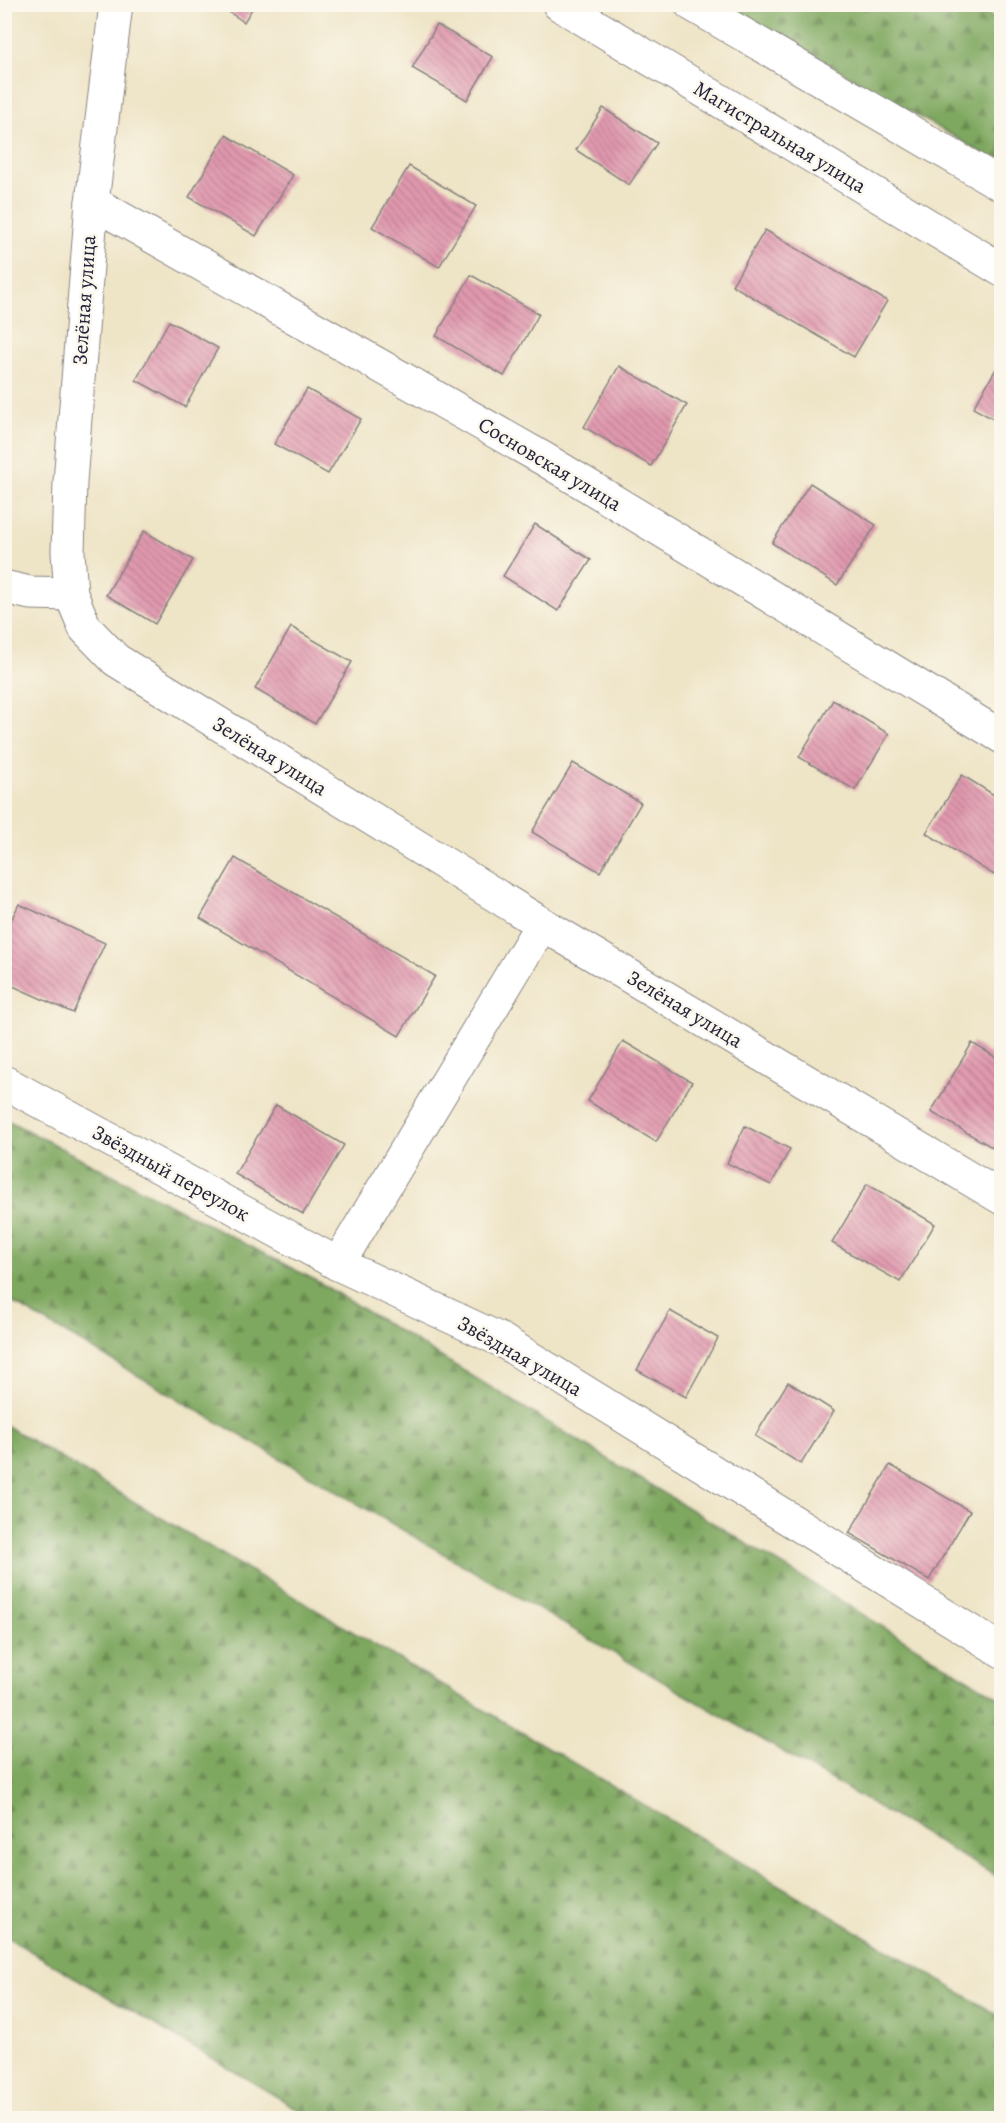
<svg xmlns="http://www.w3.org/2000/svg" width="1006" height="2123" viewBox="0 0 1006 2123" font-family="Alegreya,serif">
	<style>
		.forest { fill: url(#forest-firs); stroke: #50644c; stroke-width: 1.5 }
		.building { fill: url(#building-back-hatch) }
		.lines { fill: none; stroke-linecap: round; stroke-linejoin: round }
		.minor-casing { stroke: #888380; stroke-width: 35 }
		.minor { stroke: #fff; stroke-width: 33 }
		.labels { text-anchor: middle; stroke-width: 5; stroke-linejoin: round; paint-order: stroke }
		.street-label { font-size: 21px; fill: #22223b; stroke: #fbf7ec }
	</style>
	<defs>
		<pattern id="forest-firs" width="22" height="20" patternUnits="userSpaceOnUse" patternTransform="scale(1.5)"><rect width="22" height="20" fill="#7ea75e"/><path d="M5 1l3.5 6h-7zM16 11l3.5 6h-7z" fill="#67884f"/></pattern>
		<pattern id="building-back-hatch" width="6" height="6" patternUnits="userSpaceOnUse" patternTransform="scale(1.5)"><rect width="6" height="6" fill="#e199af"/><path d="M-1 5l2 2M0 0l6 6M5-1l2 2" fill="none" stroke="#b67c90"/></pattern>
	</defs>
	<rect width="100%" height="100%" fill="#fbf7ec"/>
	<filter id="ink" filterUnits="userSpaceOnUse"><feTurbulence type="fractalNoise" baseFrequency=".0167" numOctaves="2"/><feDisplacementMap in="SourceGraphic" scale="12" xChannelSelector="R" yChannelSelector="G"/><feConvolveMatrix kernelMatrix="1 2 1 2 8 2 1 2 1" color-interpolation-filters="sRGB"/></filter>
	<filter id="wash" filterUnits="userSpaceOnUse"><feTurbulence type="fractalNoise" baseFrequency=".008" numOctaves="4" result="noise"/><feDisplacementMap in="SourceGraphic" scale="24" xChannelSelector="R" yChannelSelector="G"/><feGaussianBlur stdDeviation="1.35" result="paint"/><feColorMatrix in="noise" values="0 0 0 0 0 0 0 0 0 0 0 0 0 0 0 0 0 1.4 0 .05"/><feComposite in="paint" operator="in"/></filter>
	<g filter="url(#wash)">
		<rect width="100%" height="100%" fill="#eee4c6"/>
		<!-- forest -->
		<g class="forest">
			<path d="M 726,5 L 973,5 L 1001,23 L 1001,164 Z"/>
			<path d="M 5,1119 L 315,1280 L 1001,1699 L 1001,1879 L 5,1298 Z"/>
			<path d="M 5,1425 L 1001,2017 L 1001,2118 L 313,2118 L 5,1936 Z"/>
		</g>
		<g id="blocks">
			<!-- building -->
			<g class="building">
				<path d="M 217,4 L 255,4 L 244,22 Z"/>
				<path d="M 437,25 L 493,57 L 467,100 L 412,68 Z"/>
				<path d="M 603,108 L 657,143 L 629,185 L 576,150 Z"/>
				<path d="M 226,135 L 293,175 L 256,236 L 189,197 Z"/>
				<path d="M 409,166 L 476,206 L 439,267 L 372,227 Z"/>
				<path d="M 765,230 L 887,301 L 854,357 L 732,285 Z"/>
				<path d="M 471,275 L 539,314 L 504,376 L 436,336 Z"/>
				<path d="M 169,321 L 218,348 L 185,407 L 136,380 Z"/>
				<path d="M 1002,359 L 1002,424 L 973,408 Z"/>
				<path d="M 619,366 L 687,405 L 651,466 L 584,427 Z"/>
				<path d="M 307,389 L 361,419 L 328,474 L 274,444 Z"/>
				<path d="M 810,483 L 876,525 L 837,585 L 772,543 Z"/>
				<path d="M 535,524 L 591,560 L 558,611 L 503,576 Z"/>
				<path d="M 144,531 L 193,560 L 155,624 L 106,595 Z"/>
				<path d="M 291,627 L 352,662 L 315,724 L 255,689 Z"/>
				<path d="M 833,700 L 889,734 L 855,790 L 799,757 Z"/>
				<path d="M 573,763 L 641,803 L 600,872 L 532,832 Z"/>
				<path d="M 962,775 L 1002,800 L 1002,864 L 994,875 L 926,833 Z"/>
				<path d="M 235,858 L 435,976 L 399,1036 L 200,918 Z"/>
				<path d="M 19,904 L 105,943 L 73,1013 L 4,982 L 4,935 Z"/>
				<path d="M 623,1041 L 692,1082 L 656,1142 L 588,1101 Z"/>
				<path d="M 972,1043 L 1002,1061 L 1002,1153 L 931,1112 Z"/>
				<path d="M 276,1105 L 344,1145 L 303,1214 L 235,1174 Z"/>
				<path d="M 745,1126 L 790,1149 L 771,1185 L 727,1163 Z"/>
				<path d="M 867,1184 L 935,1224 L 900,1282 L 832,1243 Z"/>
				<path d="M 670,1311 L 718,1338 L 686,1397 L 637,1370 Z"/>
				<path d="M 788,1382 L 834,1411 L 801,1464 L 755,1436 Z"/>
				<path d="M 890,1465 L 970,1511 L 929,1580 L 849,1533 Z"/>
			</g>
		</g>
	</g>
	<g filter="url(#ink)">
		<use href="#blocks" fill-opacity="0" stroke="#888380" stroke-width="1.5"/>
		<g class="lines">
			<!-- minor casing -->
			<g class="minor-casing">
				<g id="minor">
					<path d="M 116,4 L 92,202 L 70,482 L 68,552 L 71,594 L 85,628 L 116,660 L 542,924 L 1002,1198"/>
					<path d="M 559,4 L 1002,270"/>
					<path d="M 691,4 L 1002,185"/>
					<path d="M 92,202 L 544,459 L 1002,737"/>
					<path d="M 4,587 L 30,593 L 71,594"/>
					<path d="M 542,924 L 338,1264 L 501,1340 L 1002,1651"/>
					<path d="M 4,1082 L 338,1264"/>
				</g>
			</g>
			<!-- minor -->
			<use href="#minor" class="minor"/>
		</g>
	</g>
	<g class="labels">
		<!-- street labels -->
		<g class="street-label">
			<text transform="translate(780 137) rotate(31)" y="7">Магистральная улица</text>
			<text transform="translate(84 300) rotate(-86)" y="7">Зелёная улица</text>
			<text transform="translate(550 464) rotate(31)" y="7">Сосновская улица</text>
			<text transform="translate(270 756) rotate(32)" y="7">Зелёная улица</text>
			<text transform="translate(685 1009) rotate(31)" y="7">Зелёная улица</text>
			<text transform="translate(171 1173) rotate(29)" y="7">Звёздный переулок</text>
			<text transform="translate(520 1356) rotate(30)" y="7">Звёздная улица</text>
		</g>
	</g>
	<!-- margin -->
	<rect width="1006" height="2123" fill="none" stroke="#fbf7ec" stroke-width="24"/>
</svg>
